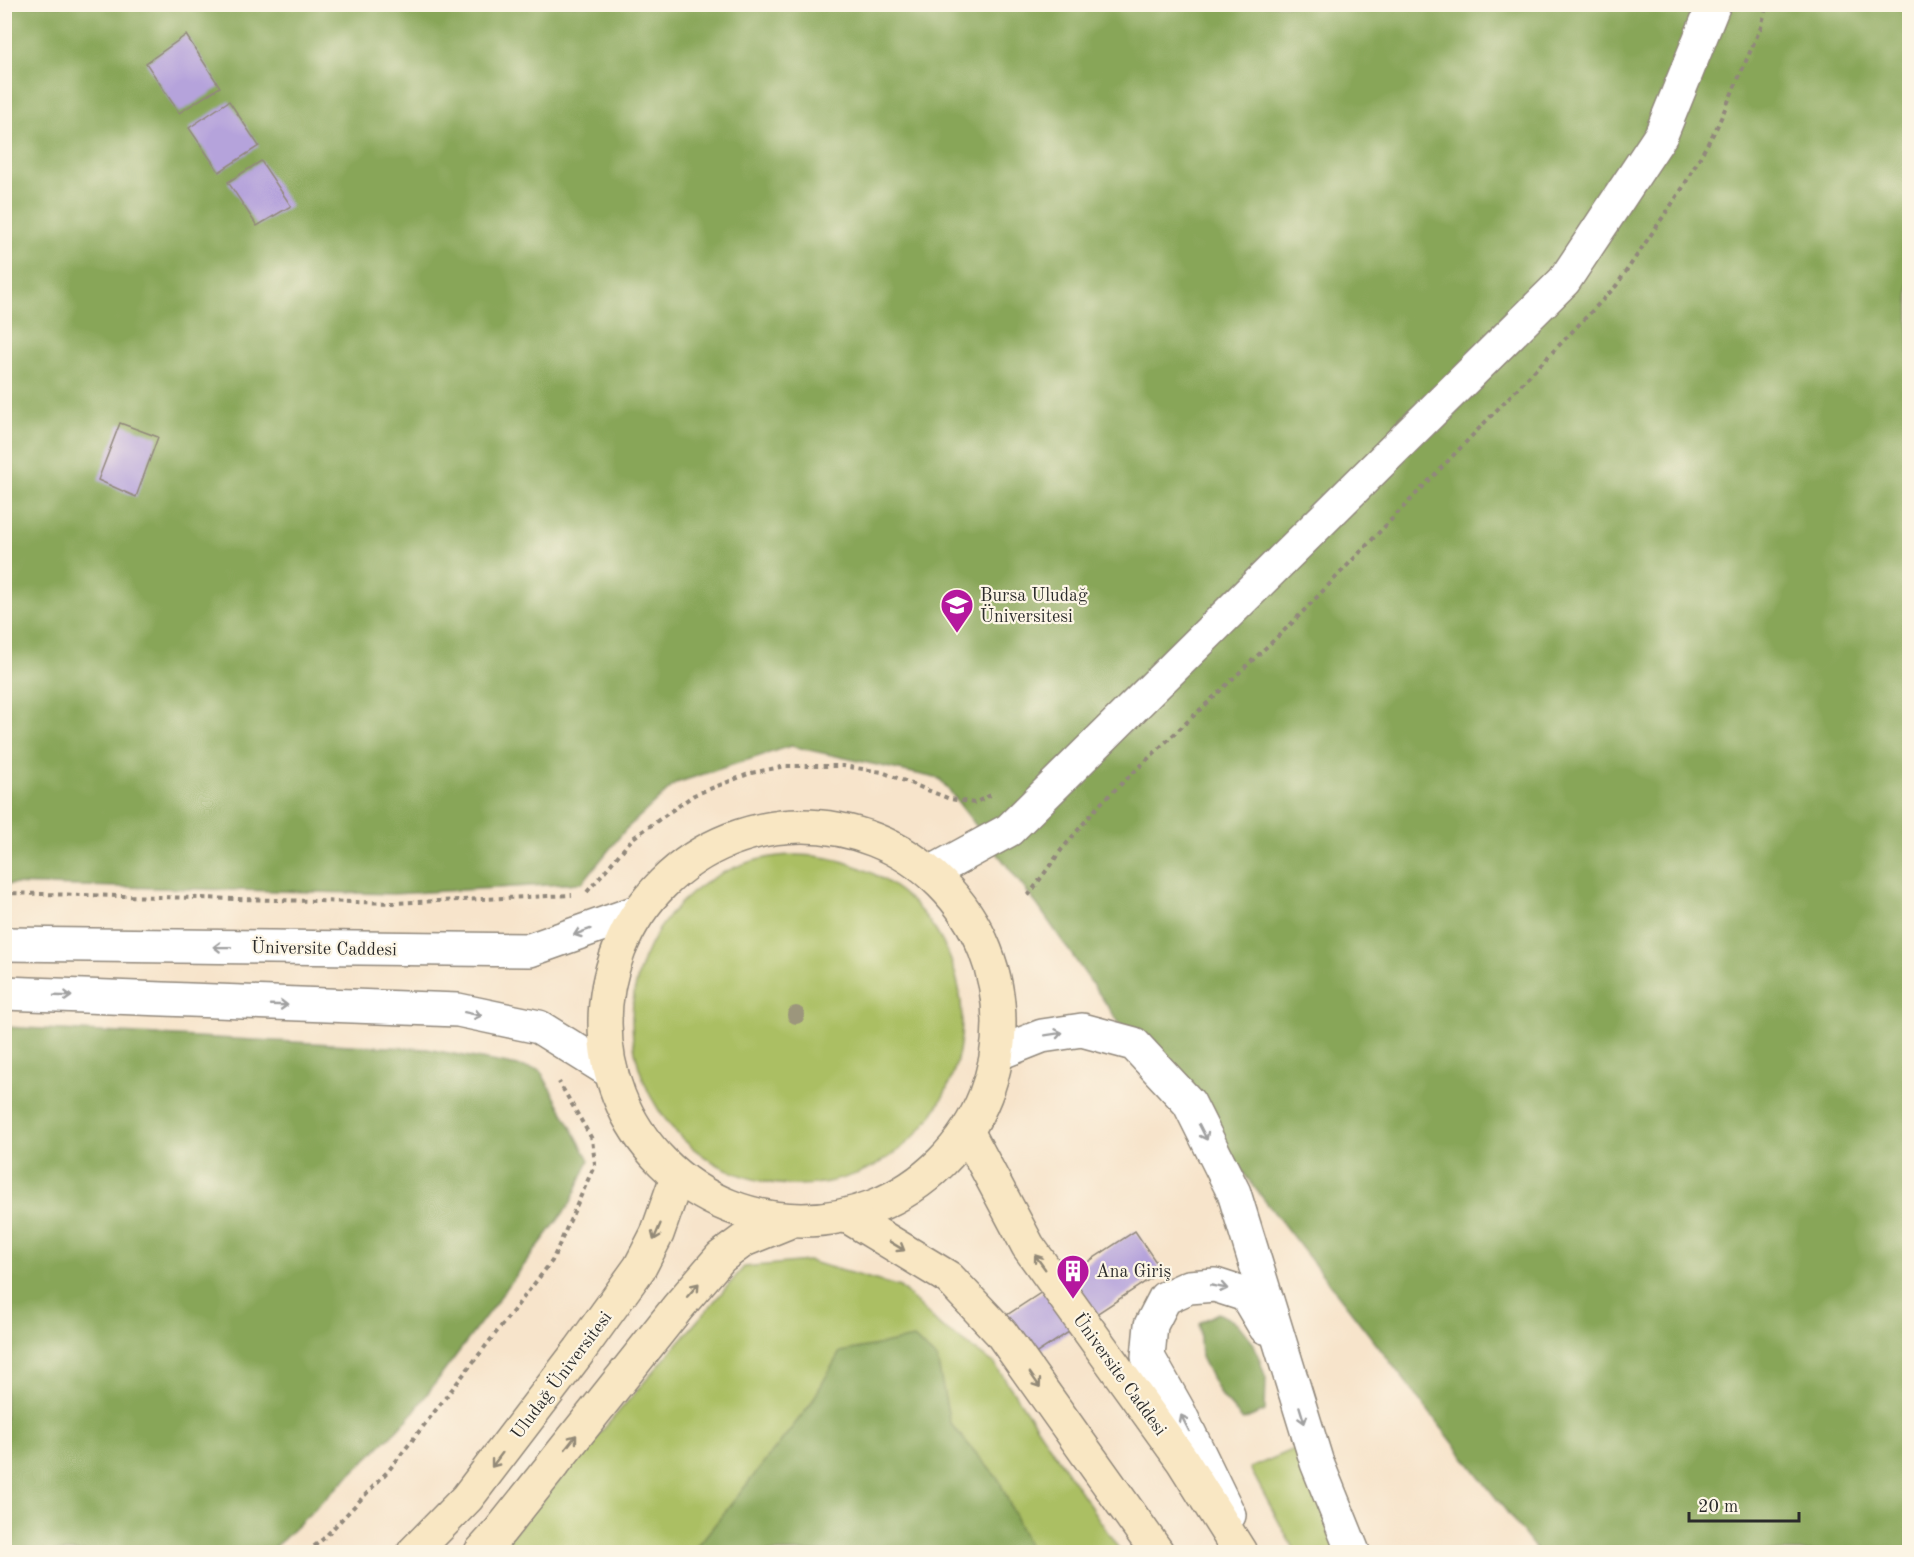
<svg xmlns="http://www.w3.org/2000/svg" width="1914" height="1557" viewBox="0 0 1914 1557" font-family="'Old Standard TT',serif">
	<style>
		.green { fill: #abbf63; stroke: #6b7547; stroke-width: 1.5 }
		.forest { fill: #88a659; stroke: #5a6842; stroke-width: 1.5 }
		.building { fill: #b5a3db }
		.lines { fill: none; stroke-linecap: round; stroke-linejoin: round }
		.tertiary-casing { stroke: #91887b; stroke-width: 36 }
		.secondary-casing { stroke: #91887b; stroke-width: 36 }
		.path { stroke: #91887b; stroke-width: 4; stroke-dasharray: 4.5 4.5; stroke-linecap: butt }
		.tertiary { stroke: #fff; stroke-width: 33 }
		.secondary { stroke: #f9e7c3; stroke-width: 33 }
		.tree { fill: #9c967c }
		.oneway { stroke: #a0a0a0 }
		.oneway2 { stroke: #928977 }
		.labels { text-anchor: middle; stroke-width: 4.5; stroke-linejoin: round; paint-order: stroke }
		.poi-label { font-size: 18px; fill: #2b2b2b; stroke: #fcf5e5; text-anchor: start }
		.street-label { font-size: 18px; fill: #2b2b2b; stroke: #fcf5e5 }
	</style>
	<rect width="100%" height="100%" fill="#fcf5e5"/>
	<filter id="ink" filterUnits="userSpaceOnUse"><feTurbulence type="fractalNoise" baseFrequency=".0167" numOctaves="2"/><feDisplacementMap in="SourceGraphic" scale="12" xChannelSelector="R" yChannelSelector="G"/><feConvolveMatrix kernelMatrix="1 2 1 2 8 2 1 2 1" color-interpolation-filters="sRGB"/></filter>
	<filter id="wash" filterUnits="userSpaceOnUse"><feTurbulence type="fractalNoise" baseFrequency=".008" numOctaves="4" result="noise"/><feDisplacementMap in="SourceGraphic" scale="24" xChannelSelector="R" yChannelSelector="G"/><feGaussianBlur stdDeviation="1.35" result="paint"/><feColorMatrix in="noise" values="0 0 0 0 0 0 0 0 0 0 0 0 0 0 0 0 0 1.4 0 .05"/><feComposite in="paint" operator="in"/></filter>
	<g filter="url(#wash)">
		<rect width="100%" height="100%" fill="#f7e4cb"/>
		<!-- green -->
		<g class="green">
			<circle cx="797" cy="1020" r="165"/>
			<path d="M 808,1261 L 900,1287 L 939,1325 L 994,1363 L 1121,1552 L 497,1552 L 744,1267 Z"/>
			<path d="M 1297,1448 L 1339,1552 L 1295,1552 L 1250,1468 Z"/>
		</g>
		<!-- forest -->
		<g class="forest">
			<path d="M 5,5 L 1909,5 L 1909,1552 L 1538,1552 L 1189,1103 L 1134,1044 L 1038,906 L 940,779 L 791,746 L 676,783 L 625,830 L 582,883 L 393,894 L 5,884 Z"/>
			<path d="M 5,1027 L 427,1049 L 540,1070 L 589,1160 L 570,1204 L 409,1418 L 270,1552 L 5,1552 Z"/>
			<path d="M 1218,1313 L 1237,1323 L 1254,1344 L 1266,1378 L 1265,1411 L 1243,1420 L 1219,1393 L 1201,1357 L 1199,1323 Z"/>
			<path d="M 914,1338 L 937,1359 L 950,1423 L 999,1480 L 1031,1552 L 693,1552 L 810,1405 L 840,1352 Z"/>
		</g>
		<g id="blocks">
			<!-- building -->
			<g class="building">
				<path d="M 186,35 L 220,87 L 179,113 L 146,63 Z"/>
				<path d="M 229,101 L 259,146 L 219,172 L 189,128 Z"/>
				<path d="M 261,161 L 291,206 L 257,226 L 228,182 Z"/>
				<path d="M 120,423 L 158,437 L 136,497 L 98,480 Z"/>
				<path d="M 1135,1231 L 1162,1271 L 1011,1370 L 984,1330 Z"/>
			</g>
		</g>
	</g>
	<g filter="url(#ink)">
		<use href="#blocks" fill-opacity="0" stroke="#91887b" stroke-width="1.5"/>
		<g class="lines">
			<!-- tertiary casing -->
			<g class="tertiary-casing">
				<g id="tertiary">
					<path d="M 932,872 L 1009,830 L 1564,281 L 1661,135 L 1714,4"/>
					<path d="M 4,944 L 530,950 L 637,912"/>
					<path d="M 4,993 L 458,1010 L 539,1027 L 608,1070"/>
					<path d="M 999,1053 L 1042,1036 L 1082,1030 L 1134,1044 L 1189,1103 L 1234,1193 L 1317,1463 L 1353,1552"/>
					<path d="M 1229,1515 L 1178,1410 L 1148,1357 L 1151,1325 L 1165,1298 L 1189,1287 L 1215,1285 L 1246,1295 L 1265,1327"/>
				</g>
			</g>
			<!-- secondary casing -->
			<g class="secondary-casing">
				<g id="secondary">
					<circle cx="802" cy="1023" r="197"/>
					<path d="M 968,1133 L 1028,1246 L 1182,1460 L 1240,1552"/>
					<path d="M 847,1216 L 949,1278 L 1001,1333 L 1157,1552"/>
					<path d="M 414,1552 L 467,1498 L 580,1350 L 640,1267 L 657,1234 L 677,1177"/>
					<path d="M 481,1552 L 500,1531 L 678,1307 L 721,1257 L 744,1240 L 786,1223"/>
				</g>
			</g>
			<!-- path -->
			<g class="path">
				<path d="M 587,892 L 633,838 L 694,795 L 751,773 L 786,766 L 843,766 L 882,772 L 950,799 L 974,803 L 991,795"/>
				<path d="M 4,893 L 393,903 L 572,895"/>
				<path d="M 1028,896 L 1062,849 L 1099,805 L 1291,624 L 1616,286 L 1682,189 L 1717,127 L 1761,27 L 1767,4"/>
				<path d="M 307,1552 L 323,1539 L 389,1470 L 552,1261 L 595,1164 L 592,1139 L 559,1082"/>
			</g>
			<!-- tertiary -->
			<use href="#tertiary" class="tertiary"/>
			<!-- secondary -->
			<use href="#secondary" class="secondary"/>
		</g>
		<!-- trees -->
		<circle class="tree" cx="796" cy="1015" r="9"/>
		<!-- one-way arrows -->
		<defs><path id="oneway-shaft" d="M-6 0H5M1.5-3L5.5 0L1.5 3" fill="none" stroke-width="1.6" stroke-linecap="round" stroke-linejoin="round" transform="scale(1.5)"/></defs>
		<g class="oneway">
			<use href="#oneway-shaft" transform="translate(582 932) rotate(160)"/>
			<use href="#oneway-shaft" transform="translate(222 947) rotate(-179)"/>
			<use href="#oneway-shaft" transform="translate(63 996) rotate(2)"/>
			<use href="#oneway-shaft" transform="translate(279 1005) rotate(2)"/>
			<use href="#oneway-shaft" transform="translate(473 1014) rotate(12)"/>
			<use href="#oneway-shaft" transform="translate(1054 1034) rotate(-9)"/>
			<use href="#oneway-shaft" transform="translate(1203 1132) rotate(63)"/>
			<use href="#oneway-shaft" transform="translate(1219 1287) rotate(11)"/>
			<use href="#oneway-shaft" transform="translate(1302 1415) rotate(73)"/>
			<use href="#oneway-shaft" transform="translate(1185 1423) rotate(-117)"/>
		</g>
		<g class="oneway2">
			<use href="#oneway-shaft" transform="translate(657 1232) rotate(113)"/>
			<use href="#oneway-shaft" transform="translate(897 1246) rotate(31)"/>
			<use href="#oneway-shaft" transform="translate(1040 1262) rotate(-126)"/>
			<use href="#oneway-shaft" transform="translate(693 1290) rotate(-49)"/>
			<use href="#oneway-shaft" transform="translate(1035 1380) rotate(55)"/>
			<use href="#oneway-shaft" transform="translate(571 1442) rotate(-52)"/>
			<use href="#oneway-shaft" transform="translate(497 1460) rotate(127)"/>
		</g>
	</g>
	<!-- icons -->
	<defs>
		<g id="university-pin" transform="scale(1.725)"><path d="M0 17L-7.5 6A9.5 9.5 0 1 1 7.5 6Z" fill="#b5179e" stroke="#fcf5e5"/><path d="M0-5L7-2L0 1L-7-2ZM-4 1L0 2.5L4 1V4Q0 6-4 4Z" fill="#fff"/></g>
		<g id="building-pin" transform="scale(1.725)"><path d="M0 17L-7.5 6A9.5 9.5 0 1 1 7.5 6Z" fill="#b5179e" stroke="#fcf5e5"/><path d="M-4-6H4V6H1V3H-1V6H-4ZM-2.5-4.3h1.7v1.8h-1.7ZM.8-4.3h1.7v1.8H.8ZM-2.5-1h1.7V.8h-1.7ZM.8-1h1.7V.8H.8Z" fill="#fff"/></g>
	</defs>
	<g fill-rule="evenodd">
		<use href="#university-pin" x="957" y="605"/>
		<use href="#building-pin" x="1073" y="1271"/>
	</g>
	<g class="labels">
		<!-- poi labels -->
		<g class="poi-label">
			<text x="980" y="601">Bursa Uludağ<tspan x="980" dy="21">Üniversitesi</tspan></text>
			<text x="1096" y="1277">Ana Giriş</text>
		</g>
		<!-- street labels -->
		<g class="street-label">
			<text transform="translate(324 948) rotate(1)" y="6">Üniversite Caddesi</text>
			<text transform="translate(1120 1374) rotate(54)" y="6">Üniversite Caddesi</text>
			<text transform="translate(561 1375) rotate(-53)" y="6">Uludağ Üniversitesi</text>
		</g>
	</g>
	<!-- margin -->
	<rect width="1914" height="1557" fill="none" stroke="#fcf5e5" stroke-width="24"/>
	<!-- scale -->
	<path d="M1689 1512v9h110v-9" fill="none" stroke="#2b2b2b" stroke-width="3"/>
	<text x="1698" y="1512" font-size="18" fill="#2b2b2b" stroke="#fcf5e5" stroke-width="4.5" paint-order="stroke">20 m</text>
</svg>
